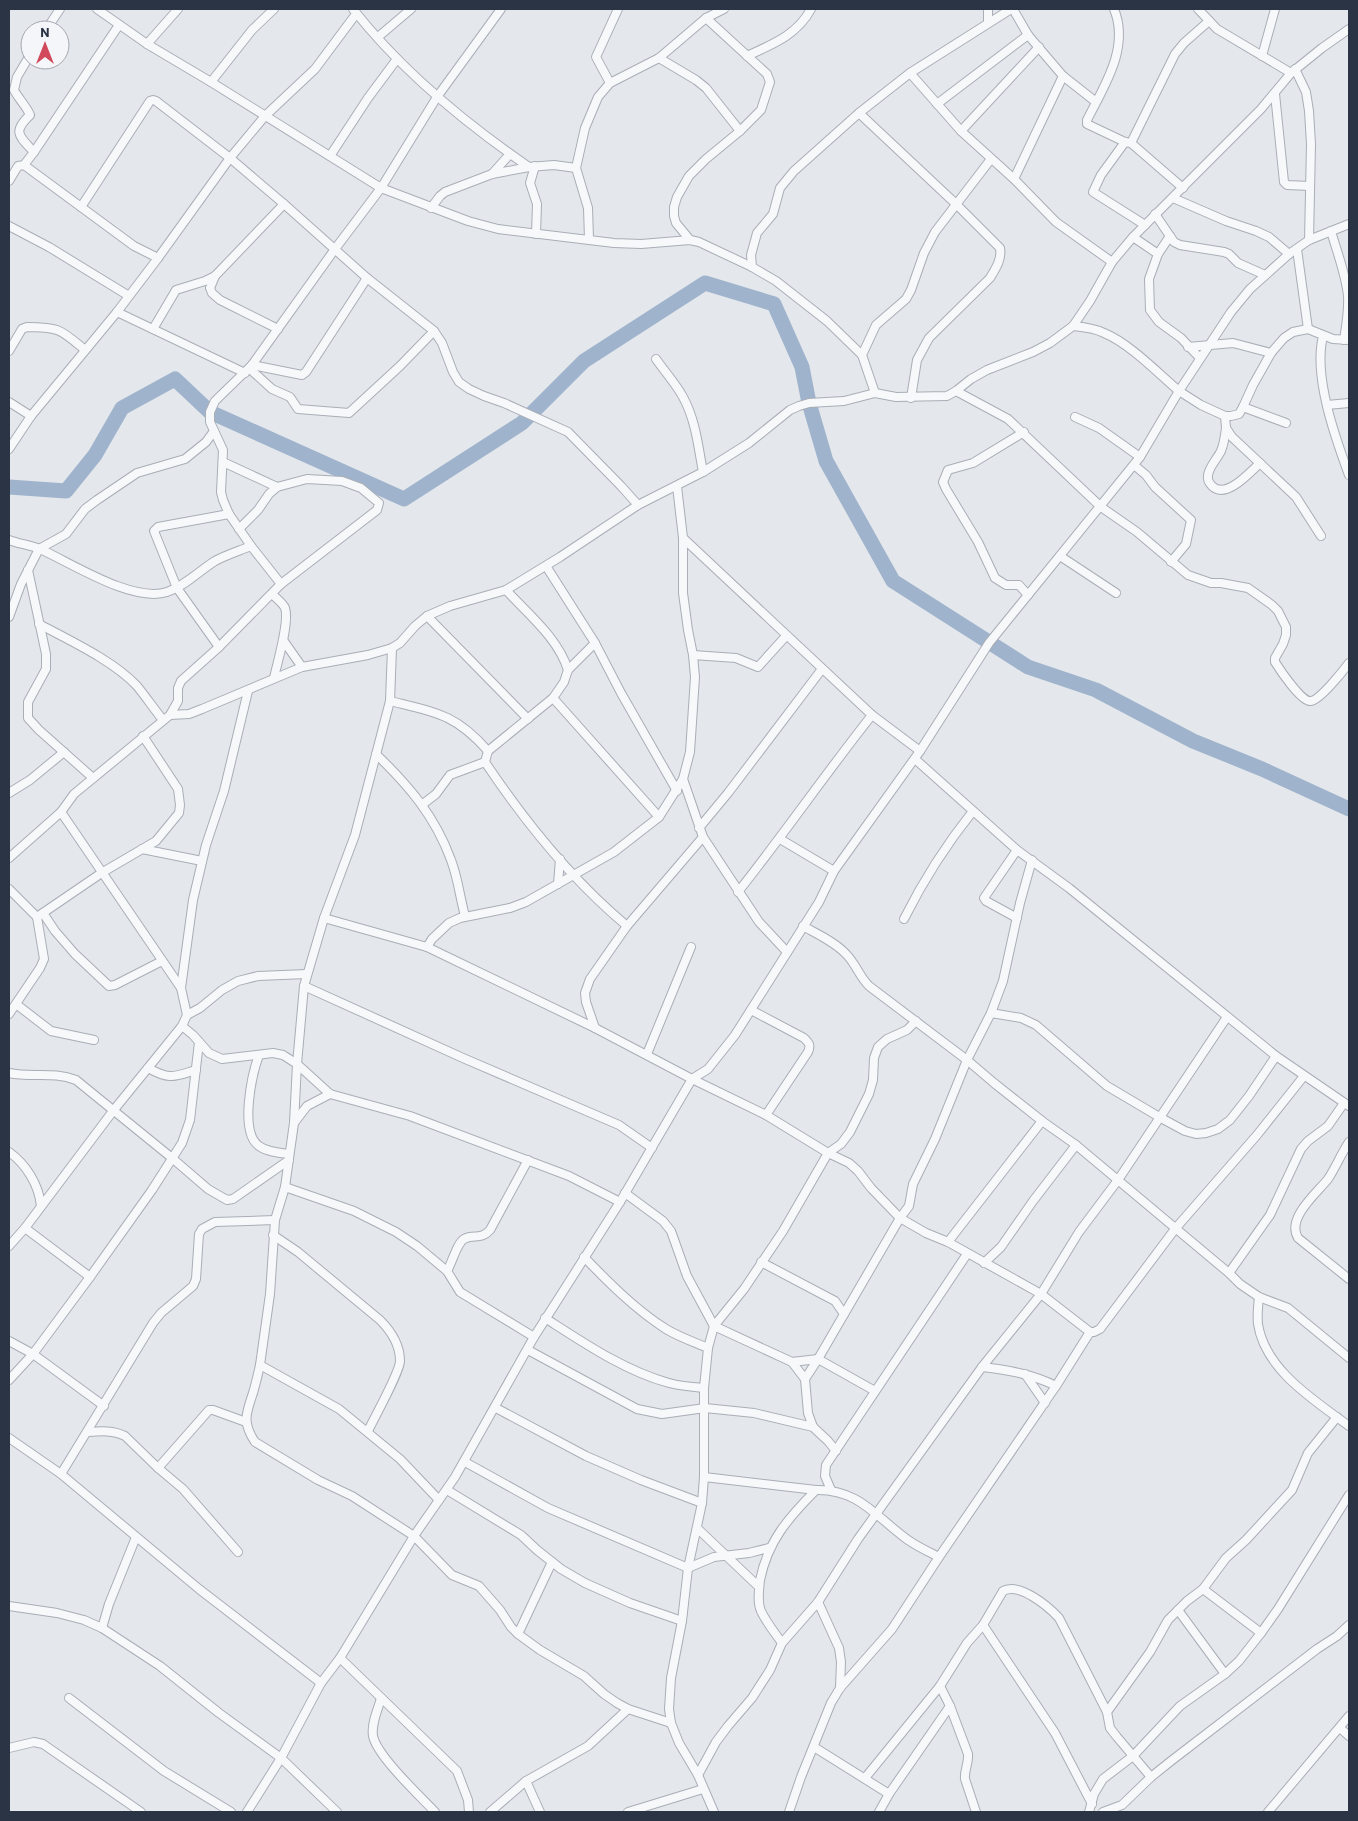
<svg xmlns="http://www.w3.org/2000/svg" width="1358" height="1821" viewBox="0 0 1358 1821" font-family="Barlow,sans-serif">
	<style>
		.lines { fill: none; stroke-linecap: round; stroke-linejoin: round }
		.river { stroke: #9fb4cc; stroke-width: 15 }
		.street-casing { stroke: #a9aeb7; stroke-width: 10 }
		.street { stroke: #f7f8fa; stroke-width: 8 }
	</style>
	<rect width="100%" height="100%" fill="#e4e7ec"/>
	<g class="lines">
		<!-- river -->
		<path class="river" d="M 9,487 L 66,491 L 95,455 L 122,408 L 175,379 L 210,412 L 404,499 L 522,423 L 584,361 L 705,283 L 774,304 L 802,367 L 809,403 L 826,461 L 893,581 L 1028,667 L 1096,690 L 1193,741 L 1262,769 L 1349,809"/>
		<!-- street casing -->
		<g class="street-casing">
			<g id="street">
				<path d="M 97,9 L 147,44 L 211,82 L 381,188 L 468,221 L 498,229 L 614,243 L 641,244 L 690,240 L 699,242 L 752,267 L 776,281 L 827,321 L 862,355 L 875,393"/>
				<path d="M 353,9 C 401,70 465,123 529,167"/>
				<path d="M 988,9 L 988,23"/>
				<path d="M 1013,9 L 1028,35 L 1063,76 L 1096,102"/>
				<path d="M 1114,9 C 1130,48 1104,86 1087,120 L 1087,124 L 1125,142 L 1131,143 L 1183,188"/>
				<path d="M 1198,9 L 1217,29 L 1291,73"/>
				<path d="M 46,30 L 60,9"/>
				<path d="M 378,37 L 411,9"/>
				<path d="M 147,44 L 178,9"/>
				<path d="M 30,55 L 17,77 L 14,90 C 18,98 27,107 30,115 C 12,132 19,136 34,152"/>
				<path d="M 747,56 C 773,44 797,35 811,9"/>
				<path d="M 1262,56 L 1275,9"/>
				<path d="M 659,58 L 696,80 L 706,88 L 740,131"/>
				<path d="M 1295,69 L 1306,92 L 1309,111 L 1311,144 L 1309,240"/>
				<path d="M 910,73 L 961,131 L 1014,179 L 1056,222 L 1112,262"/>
				<path d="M 211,82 L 252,30 L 274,9"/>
				<path d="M 610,83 L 596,57 L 618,9"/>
				<path d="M 1275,94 L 1284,182 L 1287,185 L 1310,186"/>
				<path d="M 937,104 L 1028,35"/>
				<path d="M 859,113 L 956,204 L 1000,248 C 1002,259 996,268 990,278 L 929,338 L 917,360 L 911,398"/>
				<path d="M 961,131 L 1039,47"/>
				<path d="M 1125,142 L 1101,175 L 1093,192 L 1145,225"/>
				<path d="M 1131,143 L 1175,54 L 1184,43 L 1209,21"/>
				<path d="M 330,156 L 368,98 L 397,59"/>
				<path d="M 24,165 L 134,246 L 158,258"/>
				<path d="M 535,166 L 530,183 L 537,204 L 536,234"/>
				<path d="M 492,174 L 510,154"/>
				<path d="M 1014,179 L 1063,76"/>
				<path d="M 9,181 L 18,166 L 24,165 L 34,152 L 119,25"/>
				<path d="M 1173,198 L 1226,221 L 1256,231 L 1269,237 L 1289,254"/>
				<path d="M 81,207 L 150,101 L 153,100 L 156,101 L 230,158 L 284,204 L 367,278 L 434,331 L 442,343 L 453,372 L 459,382 L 469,389 L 484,396 L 504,403 L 568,432 L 621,486 L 638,505"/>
				<path d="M 431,208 L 440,196 L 445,192 L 492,174 L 529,167 L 554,165 L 576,168"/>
				<path d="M 1155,214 L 1174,242 L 1180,245 L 1224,252 L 1229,254 L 1238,263 L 1265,275"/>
				<path d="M 1349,224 L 1309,240 L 1289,254 L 1250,289 L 1231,312 L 1179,391 L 1201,405 L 1225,416 L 1231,416 L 1239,414 L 1243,407 L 1253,385 L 1271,353 L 1284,338 L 1293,332 L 1308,329 L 1333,339 L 1349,340"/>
				<path d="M 9,226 L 49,247 L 129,296"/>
				<path d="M 1331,231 C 1337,252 1346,275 1348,296 C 1349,311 1346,326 1344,340"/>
				<path d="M 1170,236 L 1158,254 L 1149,279 L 1150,310 L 1159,322 L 1181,338 L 1200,358"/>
				<path d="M 1133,237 L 1158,254"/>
				<path d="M 589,239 L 588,208 L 576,168 L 585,128 L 598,97 L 610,83 L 659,58 L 706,18 L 724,9"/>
				<path d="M 690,240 L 676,223 L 674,216 L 674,207 L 677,197 L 689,176 L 706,159 L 740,131 L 761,110 L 770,82 L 767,74 L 706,18"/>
				<path d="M 1297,249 L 1308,329"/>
				<path d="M 752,267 L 751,255 L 757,233 L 773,214 L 780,188 L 794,171 L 859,113 L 910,73 L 1011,9"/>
				<path d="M 215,276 L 210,288 L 212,293 L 220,300 L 278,329"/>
				<path d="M 117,312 L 245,373"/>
				<path d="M 153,329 L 176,290 L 205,281 L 215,276 L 284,204"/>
				<path d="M 1323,336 C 1313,376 1335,437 1349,475"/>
				<path d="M 1188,347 L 1233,343 L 1271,353"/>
				<path d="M 9,351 L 22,329 L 27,327 C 60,327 61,330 85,350"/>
				<path d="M 862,355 L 876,325 L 906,299 L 911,290 L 924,253 L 935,232 L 991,159"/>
				<path d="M 656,359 C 665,372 676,384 683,397 C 696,421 698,446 703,472"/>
				<path d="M 252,365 L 302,375 L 306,372 L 367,278"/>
				<path d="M 249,368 L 272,389 L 290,397 L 298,409 L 349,413 L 400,366 L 434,331"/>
				<path d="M 956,391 L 1008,419 L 1101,507 L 1137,532 L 1188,575 L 1211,583 L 1221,583 L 1248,588 L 1272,605 L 1278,611 L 1286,627 L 1286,635 L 1283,644 L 1275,658 L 1275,662 C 1280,670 1302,703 1311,701 C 1320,700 1343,671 1349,663"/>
				<path d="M 9,402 L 31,416"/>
				<path d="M 1327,405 L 1349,403"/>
				<path d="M 1243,407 L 1286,423"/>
				<path d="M 1225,416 L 1226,428 L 1232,437 L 1296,497 L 1321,536"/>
				<path d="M 1075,417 L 1099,428 L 1140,457"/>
				<path d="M 1226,428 C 1225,436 1224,444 1221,451 C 1217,459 1209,467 1208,475 C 1207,480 1209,483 1212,486 C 1226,500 1250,472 1260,463"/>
				<path d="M 1024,432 L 973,463 L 948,470 L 943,482 L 946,489 L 978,542 L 995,578 L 1006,585 L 1019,585 L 1028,595"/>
				<path d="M 9,449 L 31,416 L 117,312 L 158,258 L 230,158 L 265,116 L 315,69 L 356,14"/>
				<path d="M 223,462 L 277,487"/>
				<path d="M 1134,465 L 1146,475 L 1155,487 L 1191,520 L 1186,544 L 1171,562"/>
				<path d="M 677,486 L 683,538 L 872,715 L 920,751"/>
				<path d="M 683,538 L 683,593 L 688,630 L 693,655 L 695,677 L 690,752 L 683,779 L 703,837 L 759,922 L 787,952"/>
				<path d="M 9,540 C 19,544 31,545 42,550 C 73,564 133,603 167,592 C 185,586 199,571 215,561 C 226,555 239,551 251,546"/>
				<path d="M 1060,556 L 1116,593"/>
				<path d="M 546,566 L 595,643 L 621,693 L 677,791"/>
				<path d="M 28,570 L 46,654 L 46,669 L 28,702 L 28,718 L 39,730 L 93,778"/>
				<path d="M 281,584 L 251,546 L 229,514 L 223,500 L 221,492 L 223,450 L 210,422 L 210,412 L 215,401 L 252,365 L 335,249 L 381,188 L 437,97 L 501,9"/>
				<path d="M 506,590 C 528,614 558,638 568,670"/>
				<path d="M 272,594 C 276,598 283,603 285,608 C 290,622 277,663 274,678"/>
				<path d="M 427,616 L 528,719"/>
				<path d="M 9,617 L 21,584 L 39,549 L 66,534 L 85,509 L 97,500 L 137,473 L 185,459 L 206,442 L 214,431"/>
				<path d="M 39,624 C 69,640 114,661 137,686 C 146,697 154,709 163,720"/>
				<path d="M 283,640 L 302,667"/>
				<path d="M 595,643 L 568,670 L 564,682 L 553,698 L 488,751 L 485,762 C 525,822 572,880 627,926"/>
				<path d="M 219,647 L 177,588 L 154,531 L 158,527 L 229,514"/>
				<path d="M 392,648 L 390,701 L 355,835 L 324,918 L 304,986 L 297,1064 L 294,1123 L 285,1187 L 275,1220 L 270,1294 L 260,1365 L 339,1409 L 400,1459 L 439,1500"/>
				<path d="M 693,655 L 736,658 L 758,667 L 786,636"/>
				<path d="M 553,698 L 659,817"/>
				<path d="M 390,701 C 435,712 456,714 488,751"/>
				<path d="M 170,715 L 178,701 L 178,688 L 181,681 L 219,647 L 281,584 L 377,510 L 379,503 L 361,488 L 342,481 L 307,479 L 277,487 L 269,494 L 258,510 L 239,529"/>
				<path d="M 376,754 C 409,786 435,816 451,860 C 458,878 460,898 465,916"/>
				<path d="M 915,759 L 1017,850 L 1069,888 L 1276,1056 L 1349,1106"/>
				<path d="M 9,793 L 30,780 L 64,752"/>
				<path d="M 423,804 L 436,794 L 450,775 L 485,762"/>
				<path d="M 61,812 L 181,988"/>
				<path d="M 699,828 L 728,793 L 822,669"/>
				<path d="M 780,839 L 834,871"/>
				<path d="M 142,849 L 202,861"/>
				<path d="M 9,858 L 61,812 L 74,794 L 170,715 L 189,714 L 202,709 L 302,667 L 368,655 L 392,648 L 400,643 L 415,626 L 427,616 L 450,606 L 506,590 L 560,557 L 638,505 L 703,472 L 749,443 L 790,410 L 799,406 L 809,403 L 844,401 L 875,393 L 896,397 L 947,396 L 956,391 L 971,379 L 987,370 L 1033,352 L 1050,343 L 1073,326 L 1090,301 L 1112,262 L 1133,237 L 1261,109 L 1291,73 L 1322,48 L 1349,29"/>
				<path d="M 558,884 L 560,859"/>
				<path d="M 9,889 L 37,917 L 44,959 L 40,968 L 9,1014"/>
				<path d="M 738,892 C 784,834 826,773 872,715"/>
				<path d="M 43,913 L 55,931 L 75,954 L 109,986 L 115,985 L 162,961"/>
				<path d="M 37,917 L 103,872 L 156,841 L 179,813 L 180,805 L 178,789 L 143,736"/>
				<path d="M 324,918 L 427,947 L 595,1028 L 692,1079 L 766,1115 L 828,1153 L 849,1163 L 858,1171 L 871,1188 L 900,1218 L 926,1233 L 948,1242 L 1041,1294 L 1090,1332 L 1094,1332 L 1100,1329 L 1175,1229 L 1257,1135 L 1304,1076"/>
				<path d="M 1017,918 L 986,901 L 984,898 L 1017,850"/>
				<path d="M 904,919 C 924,879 945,846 973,811"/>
				<path d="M 803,926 C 817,934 835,942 846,954 C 856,964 859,976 869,986 L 967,1060 L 994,1083 L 1042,1121 L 1076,1145 L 1229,1273 L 1240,1284 L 1259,1297 L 1288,1308 L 1349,1358"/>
				<path d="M 427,947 L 432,939 L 449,923 L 460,918 L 510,908 L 526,902 L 614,852 L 659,817 L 683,779"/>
				<path d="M 304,986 L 463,1058 L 619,1125 L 652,1148"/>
				<path d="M 16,1004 L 51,1031 L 94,1040"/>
				<path d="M 751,1010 L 804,1038 C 809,1043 811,1045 808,1052 L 766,1115"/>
				<path d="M 991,1013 L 1021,1018 L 1036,1025 L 1107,1086 L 1161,1118 L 1185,1131 L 1196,1134 L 1206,1133 L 1218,1129 L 1230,1120 L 1249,1096 L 1276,1056"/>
				<path d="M 187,1015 L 200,1008 L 222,990 L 238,981 L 258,976 L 307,974"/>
				<path d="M 182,1026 L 193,1035 L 209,1053 L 222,1059 L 273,1053 L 283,1055 L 297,1064 L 330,1094 L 410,1116 L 569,1176 L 620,1202"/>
				<path d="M 595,1028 L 586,1002 L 585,993 L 590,979 L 627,926 L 703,837"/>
				<path d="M 647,1054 L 691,947"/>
				<path d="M 259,1055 C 252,1074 239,1132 259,1146 C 267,1152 280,1153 289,1154"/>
				<path d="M 148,1068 C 170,1080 173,1077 196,1070"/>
				<path d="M 9,1073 C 32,1078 53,1071 76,1080 L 172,1158 L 208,1189 L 227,1200 L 233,1199 L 289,1160"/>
				<path d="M 294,1123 L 307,1106 L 330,1094"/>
				<path d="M 1349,1142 C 1341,1154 1336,1167 1328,1179 C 1317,1193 1286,1218 1298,1238 L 1349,1279"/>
				<path d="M 9,1152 C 26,1164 39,1185 41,1206"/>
				<path d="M 285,1187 L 354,1211 L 396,1232 L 417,1246 L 447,1271 L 460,1292 L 534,1337"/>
				<path d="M 625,1193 L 663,1221 L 671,1231 L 687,1276 L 714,1326 L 792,1362 L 805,1379 L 808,1413 L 813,1427 L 828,1441 L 836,1451"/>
				<path d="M 25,1228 L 90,1277"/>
				<path d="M 273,1235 L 298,1252 L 380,1320 C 391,1331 400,1345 400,1361 C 400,1372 374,1418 368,1431"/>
				<path d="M 948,1242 L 1042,1121"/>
				<path d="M 9,1246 L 25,1228 L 113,1111 L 182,1026 L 187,1015 L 181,988 L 193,900 L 206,845 L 224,791 L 248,691"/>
				<path d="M 584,1257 C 609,1283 636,1310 666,1329 C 679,1337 694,1342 708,1348"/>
				<path d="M 761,1262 L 835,1301 L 844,1314"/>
				<path d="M 984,1263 L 1001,1247 L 1033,1201 L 1076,1145"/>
				<path d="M 447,1271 C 452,1263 457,1243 464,1239 C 474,1233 480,1241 490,1230 L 528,1160"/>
				<path d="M 1229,1273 L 1270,1215 L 1301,1149 L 1308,1141 L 1328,1126 L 1344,1103"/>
				<path d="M 1259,1297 C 1258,1306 1257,1315 1258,1324 C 1265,1370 1314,1400 1349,1426"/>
				<path d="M 545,1318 C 584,1343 625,1371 669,1383 C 680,1386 692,1387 704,1388"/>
				<path d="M 9,1341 L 33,1354 L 104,1406"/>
				<path d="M 528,1350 L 637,1409 L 662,1414 L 705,1408 L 754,1413 L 813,1427"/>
				<path d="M 792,1362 L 818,1359 L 875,1391"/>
				<path d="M 260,1365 C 258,1374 256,1383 253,1393 C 246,1413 242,1423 255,1442 L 318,1480 L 352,1496 L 414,1536 L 452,1575 L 479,1586 L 500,1610 L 511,1627 L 518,1634 L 540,1650 L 584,1676 L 604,1694 L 617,1703 L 628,1709 L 671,1723"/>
				<path d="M 982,1367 C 1008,1370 1032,1374 1056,1386"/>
				<path d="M 1025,1374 L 1045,1403"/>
				<path d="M 805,1379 L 818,1359 L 900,1218 L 909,1206 L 913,1184 L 935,1139 L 967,1060 L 991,1013 L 1003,981 L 1020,903 L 1032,860"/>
				<path d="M 9,1380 L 33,1354 L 90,1277 L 152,1190 L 182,1143 L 190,1120 L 199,1042"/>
				<path d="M 496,1408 L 586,1456 L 641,1480 L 702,1503"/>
				<path d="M 88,1432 C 101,1431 113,1430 125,1436 L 158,1468 L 209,1410 L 213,1410 L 246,1422"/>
				<path d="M 9,1438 L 61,1474 L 199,1589 L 321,1683"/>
				<path d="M 465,1462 L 548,1508 L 688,1568 L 714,1557 L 749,1553 L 769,1548"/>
				<path d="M 158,1468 L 183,1489 L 238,1552"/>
				<path d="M 61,1474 L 153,1323 L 161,1313 L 193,1286 L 196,1279 L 199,1234 L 202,1229 L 215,1222 L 275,1220"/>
				<path d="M 704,1477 L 816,1490"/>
				<path d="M 447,1490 L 521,1535 L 537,1550 L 561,1569 L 585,1583 L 630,1603 L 682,1621"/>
				<path d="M 831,1490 L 825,1476 L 826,1465 L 967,1254"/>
				<path d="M 697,1528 L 759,1587"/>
				<path d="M 1203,1589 L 1261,1633"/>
				<path d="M 818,1602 L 839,1648 L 841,1662 L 840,1688"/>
				<path d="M 9,1606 L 57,1613 L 84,1620 L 102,1628 L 160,1666 L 219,1713 L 281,1758 L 337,1812"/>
				<path d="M 1178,1610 L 1225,1674"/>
				<path d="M 983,1625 L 1055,1733 L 1092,1804"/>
				<path d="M 102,1628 L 109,1604 L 136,1537"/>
				<path d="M 518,1634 L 552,1562"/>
				<path d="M 782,1643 C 775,1633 766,1622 761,1611 C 757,1602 759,1590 760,1580 C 768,1541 788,1518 816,1490 C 859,1489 876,1517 908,1540 C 918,1547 929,1552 939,1557"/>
				<path d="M 340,1658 L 457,1771 L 468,1800 L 469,1812"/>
				<path d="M 940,1686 L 950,1706 L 968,1754 C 969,1763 964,1770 965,1779 L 976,1812"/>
				<path d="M 69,1698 L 164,1771 L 231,1812"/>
				<path d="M 381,1698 C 378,1710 371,1723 373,1736 C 377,1756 420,1796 435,1812"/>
				<path d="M 1107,1712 L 1150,1652 L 1168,1620 L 1187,1601 L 1203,1589 L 1226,1558 L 1246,1540 L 1292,1490 L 1308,1453 L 1337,1417"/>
				<path d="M 1340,1728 L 1349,1736"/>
				<path d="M 814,1747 L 889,1794"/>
				<path d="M 9,1748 L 34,1742 L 43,1744 L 141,1812"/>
				<path d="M 698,1775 L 716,1742 L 728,1726 L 752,1698 L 770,1670 L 782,1643 L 818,1602 L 858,1539 L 982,1367 L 1041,1294 L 1079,1232 L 1118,1180 L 1227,1017"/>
				<path d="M 865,1778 L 940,1686 L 967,1643 L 983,1625 L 1003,1591 C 1019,1582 1048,1606 1059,1618 L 1107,1712 L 1110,1728 L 1117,1737 L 1151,1777"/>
				<path d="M 247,1812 L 281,1758 L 321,1683 L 340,1658 L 414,1536 L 455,1477 L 534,1337 L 620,1202 L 692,1079 L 708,1069 L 735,1035 L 819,902 L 834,871 L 920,751 L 989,643 L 1140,457 L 1179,391 C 1158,373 1129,343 1104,333 C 1094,328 1083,327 1073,326"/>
				<path d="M 490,1812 L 526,1781"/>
				<path d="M 540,1812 L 526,1781 L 588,1746 L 628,1709"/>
				<path d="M 628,1812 L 703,1789"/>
				<path d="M 714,1812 L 698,1775 L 679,1743 L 671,1723 L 669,1709 L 671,1678 L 682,1621 L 688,1568 L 702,1503 L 704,1477 L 704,1388 L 708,1348 L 714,1326 L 744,1289 L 783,1231 L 828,1153 L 841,1144 L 850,1132 L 869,1094 L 873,1080 L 874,1058 L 878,1047 L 887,1039 L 907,1030 L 916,1021"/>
				<path d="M 789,1812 L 801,1777 L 831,1703 L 840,1688 L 892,1629 L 939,1557 L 1056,1386 L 1090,1332"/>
				<path d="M 879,1812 L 889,1794 L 950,1706"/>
				<path d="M 1089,1812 L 1094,1794 L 1103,1779 L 1133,1756 L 1180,1706 L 1225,1674 L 1239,1661 L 1261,1633 L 1278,1609 L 1349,1495"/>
				<path d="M 1103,1812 L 1122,1805 L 1151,1777 L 1171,1761 L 1317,1649 L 1337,1636 L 1349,1625"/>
				<path d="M 1268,1812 L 1349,1716"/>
			</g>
		</g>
		<!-- street -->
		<use href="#street" class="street"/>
	</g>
	<!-- border -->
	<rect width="1358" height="1821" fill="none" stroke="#2b3445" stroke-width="20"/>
	<!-- north arrow -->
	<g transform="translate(45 45)"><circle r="24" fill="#f4f6f9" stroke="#a4a8b1"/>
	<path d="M0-4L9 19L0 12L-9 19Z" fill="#d1495b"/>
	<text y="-8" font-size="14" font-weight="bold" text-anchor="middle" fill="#2b3445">N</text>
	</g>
</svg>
